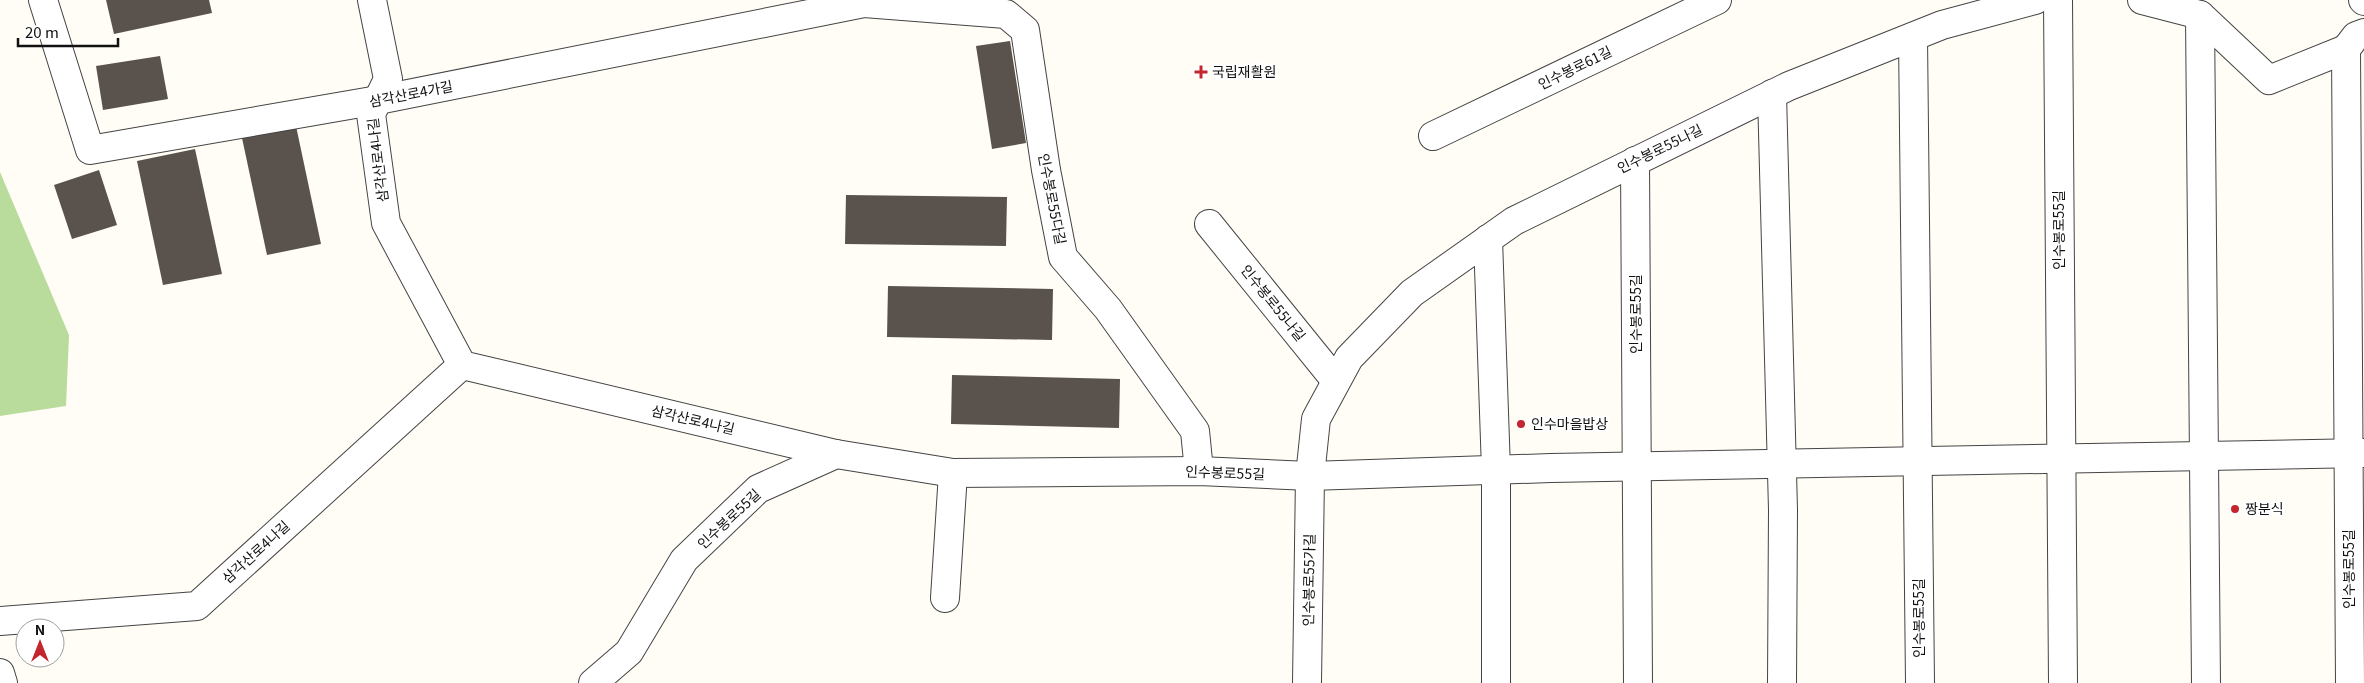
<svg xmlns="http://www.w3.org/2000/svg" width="2364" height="683" viewBox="0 0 2364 683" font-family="Georgia,'Noto Sans KR',serif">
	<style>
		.forest { fill: #b9dc9c }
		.building { fill: #5a524d }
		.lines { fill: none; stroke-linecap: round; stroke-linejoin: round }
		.street-casing { stroke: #444; stroke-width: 30 }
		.street { stroke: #fff; stroke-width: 28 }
		.poi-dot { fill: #c4262e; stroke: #fff; stroke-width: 2 }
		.labels { text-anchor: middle; stroke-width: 5; stroke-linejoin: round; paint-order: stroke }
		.street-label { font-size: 14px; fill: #111; stroke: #fff }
		.poi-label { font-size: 14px; fill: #111; stroke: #fff; text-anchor: start }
	</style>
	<rect width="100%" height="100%" fill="#fffdf5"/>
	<!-- forest -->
	<path class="forest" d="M 0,172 L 69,335 L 66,406 L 0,416 Z"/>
	<!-- building -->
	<g class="building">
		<path d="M 106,0 L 209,0 L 212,13 L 114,34 Z"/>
		<path d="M 1010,41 L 1026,143 L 992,149 L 976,46 Z"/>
		<path d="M 160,56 L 168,99 L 103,110 L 96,66 Z"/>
		<path d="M 296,126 L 321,244 L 267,255 L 242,138 Z"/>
		<path d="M 195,149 L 222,274 L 163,285 L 137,161 Z"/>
		<path d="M 99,170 L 117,225 L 72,239 L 54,185 Z"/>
		<path d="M 846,195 L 1007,197 L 1006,246 L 845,244 Z"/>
		<path d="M 888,286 L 1053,289 L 1052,340 L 887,337 Z"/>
		<path d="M 952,375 L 1120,379 L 1119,428 L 951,424 Z"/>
	</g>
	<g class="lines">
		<!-- street casing -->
		<g class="street-casing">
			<g id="street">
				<path d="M 43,0 L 90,150 L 378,100 L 864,3 L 1006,14 L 1025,30 L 1046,170 L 1063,257 L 1108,309 L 1195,431 L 1199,471"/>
				<path d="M 372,0 L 388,79 L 371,114 L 386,223 L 462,365 L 836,454 L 953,473 L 1199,471 L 1310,476 L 1551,468 L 2364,453"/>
				<path d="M 2058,0 L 2063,683"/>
				<path d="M 2142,0 L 2200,15 L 2269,80 L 2346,49"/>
				<path d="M 2363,0 L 2364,1"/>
				<path d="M 2200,15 L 2206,683"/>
				<path d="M 1913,37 L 1920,683"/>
				<path d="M 1772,94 L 1783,510 L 1782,683"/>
				<path d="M 1433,136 L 1717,0"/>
				<path d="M 1635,161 L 1638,683"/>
				<path d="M 1209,224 L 1336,381"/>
				<path d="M 1488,239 L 1496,470 L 1496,683"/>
				<path d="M 945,598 L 953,473"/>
				<path d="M 0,621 L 197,606 L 462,365"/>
				<path d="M 0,673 L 3,683"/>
				<path d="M 593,683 L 629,652 L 684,560 L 758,489 L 836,454"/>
				<path d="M 1307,683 L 1310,476 L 1316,419 L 1349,358 L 1412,293 L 1514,221 L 1789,86 L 1942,25 L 2035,0"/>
				<path d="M 2350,683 L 2346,49 L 2356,36 L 2364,33"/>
			</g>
		</g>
		<!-- street -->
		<use href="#street" class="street"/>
	</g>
	<!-- markers -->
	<g class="poi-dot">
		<path d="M1198.5 64.5h5v5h5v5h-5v5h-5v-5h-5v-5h5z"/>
		<circle cx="1521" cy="424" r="5"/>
		<circle cx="2235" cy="509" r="5"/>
	</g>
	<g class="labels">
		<!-- street labels -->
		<g class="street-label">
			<text transform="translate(1575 68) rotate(-26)" y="5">인수봉로61길</text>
			<text transform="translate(411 94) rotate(-11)" y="5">삼각산로4가길</text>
			<text transform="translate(1660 149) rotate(-26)" y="5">인수봉로55나길</text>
			<text transform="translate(378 160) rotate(-97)" y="5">삼각산로4나길</text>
			<text transform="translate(1052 199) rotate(79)" y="5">인수봉로55다길</text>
			<text transform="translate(2059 230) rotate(-90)" y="5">인수봉로55길</text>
			<text transform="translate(1273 303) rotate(51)" y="5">인수봉로55나길</text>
			<text transform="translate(1636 314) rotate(-90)" y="5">인수봉로55길</text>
			<text transform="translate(693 420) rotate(13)" y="5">삼각산로4나길</text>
			<text transform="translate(1225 473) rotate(2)" y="5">인수봉로55길</text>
			<text transform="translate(729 519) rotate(-43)" y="5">인수봉로55길</text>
			<text transform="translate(256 552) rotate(-42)" y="5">삼각산로4나길</text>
			<text transform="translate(2349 569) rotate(-90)" y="5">인수봉로55길</text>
			<text transform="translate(1309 580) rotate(-89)" y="5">인수봉로55가길</text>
			<text transform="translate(1919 618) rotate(-90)" y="5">인수봉로55길</text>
		</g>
		<!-- poi labels -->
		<g class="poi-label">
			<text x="1212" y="77">국립재활원</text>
			<text x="1531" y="429">인수마을밥상</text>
			<text x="2245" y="514">짱분식</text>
		</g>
	</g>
	<!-- north arrow -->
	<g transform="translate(40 643)"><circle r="24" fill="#ffffff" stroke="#a0a0a0"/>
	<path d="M0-4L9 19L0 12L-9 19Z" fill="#c4262e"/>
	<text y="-8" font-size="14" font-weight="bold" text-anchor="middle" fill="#111111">N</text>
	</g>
	<!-- scale -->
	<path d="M18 38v8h100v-8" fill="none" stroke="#111111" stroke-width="2.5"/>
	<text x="25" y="38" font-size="15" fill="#111111" stroke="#ffffff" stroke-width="4" paint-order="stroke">20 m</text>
</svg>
